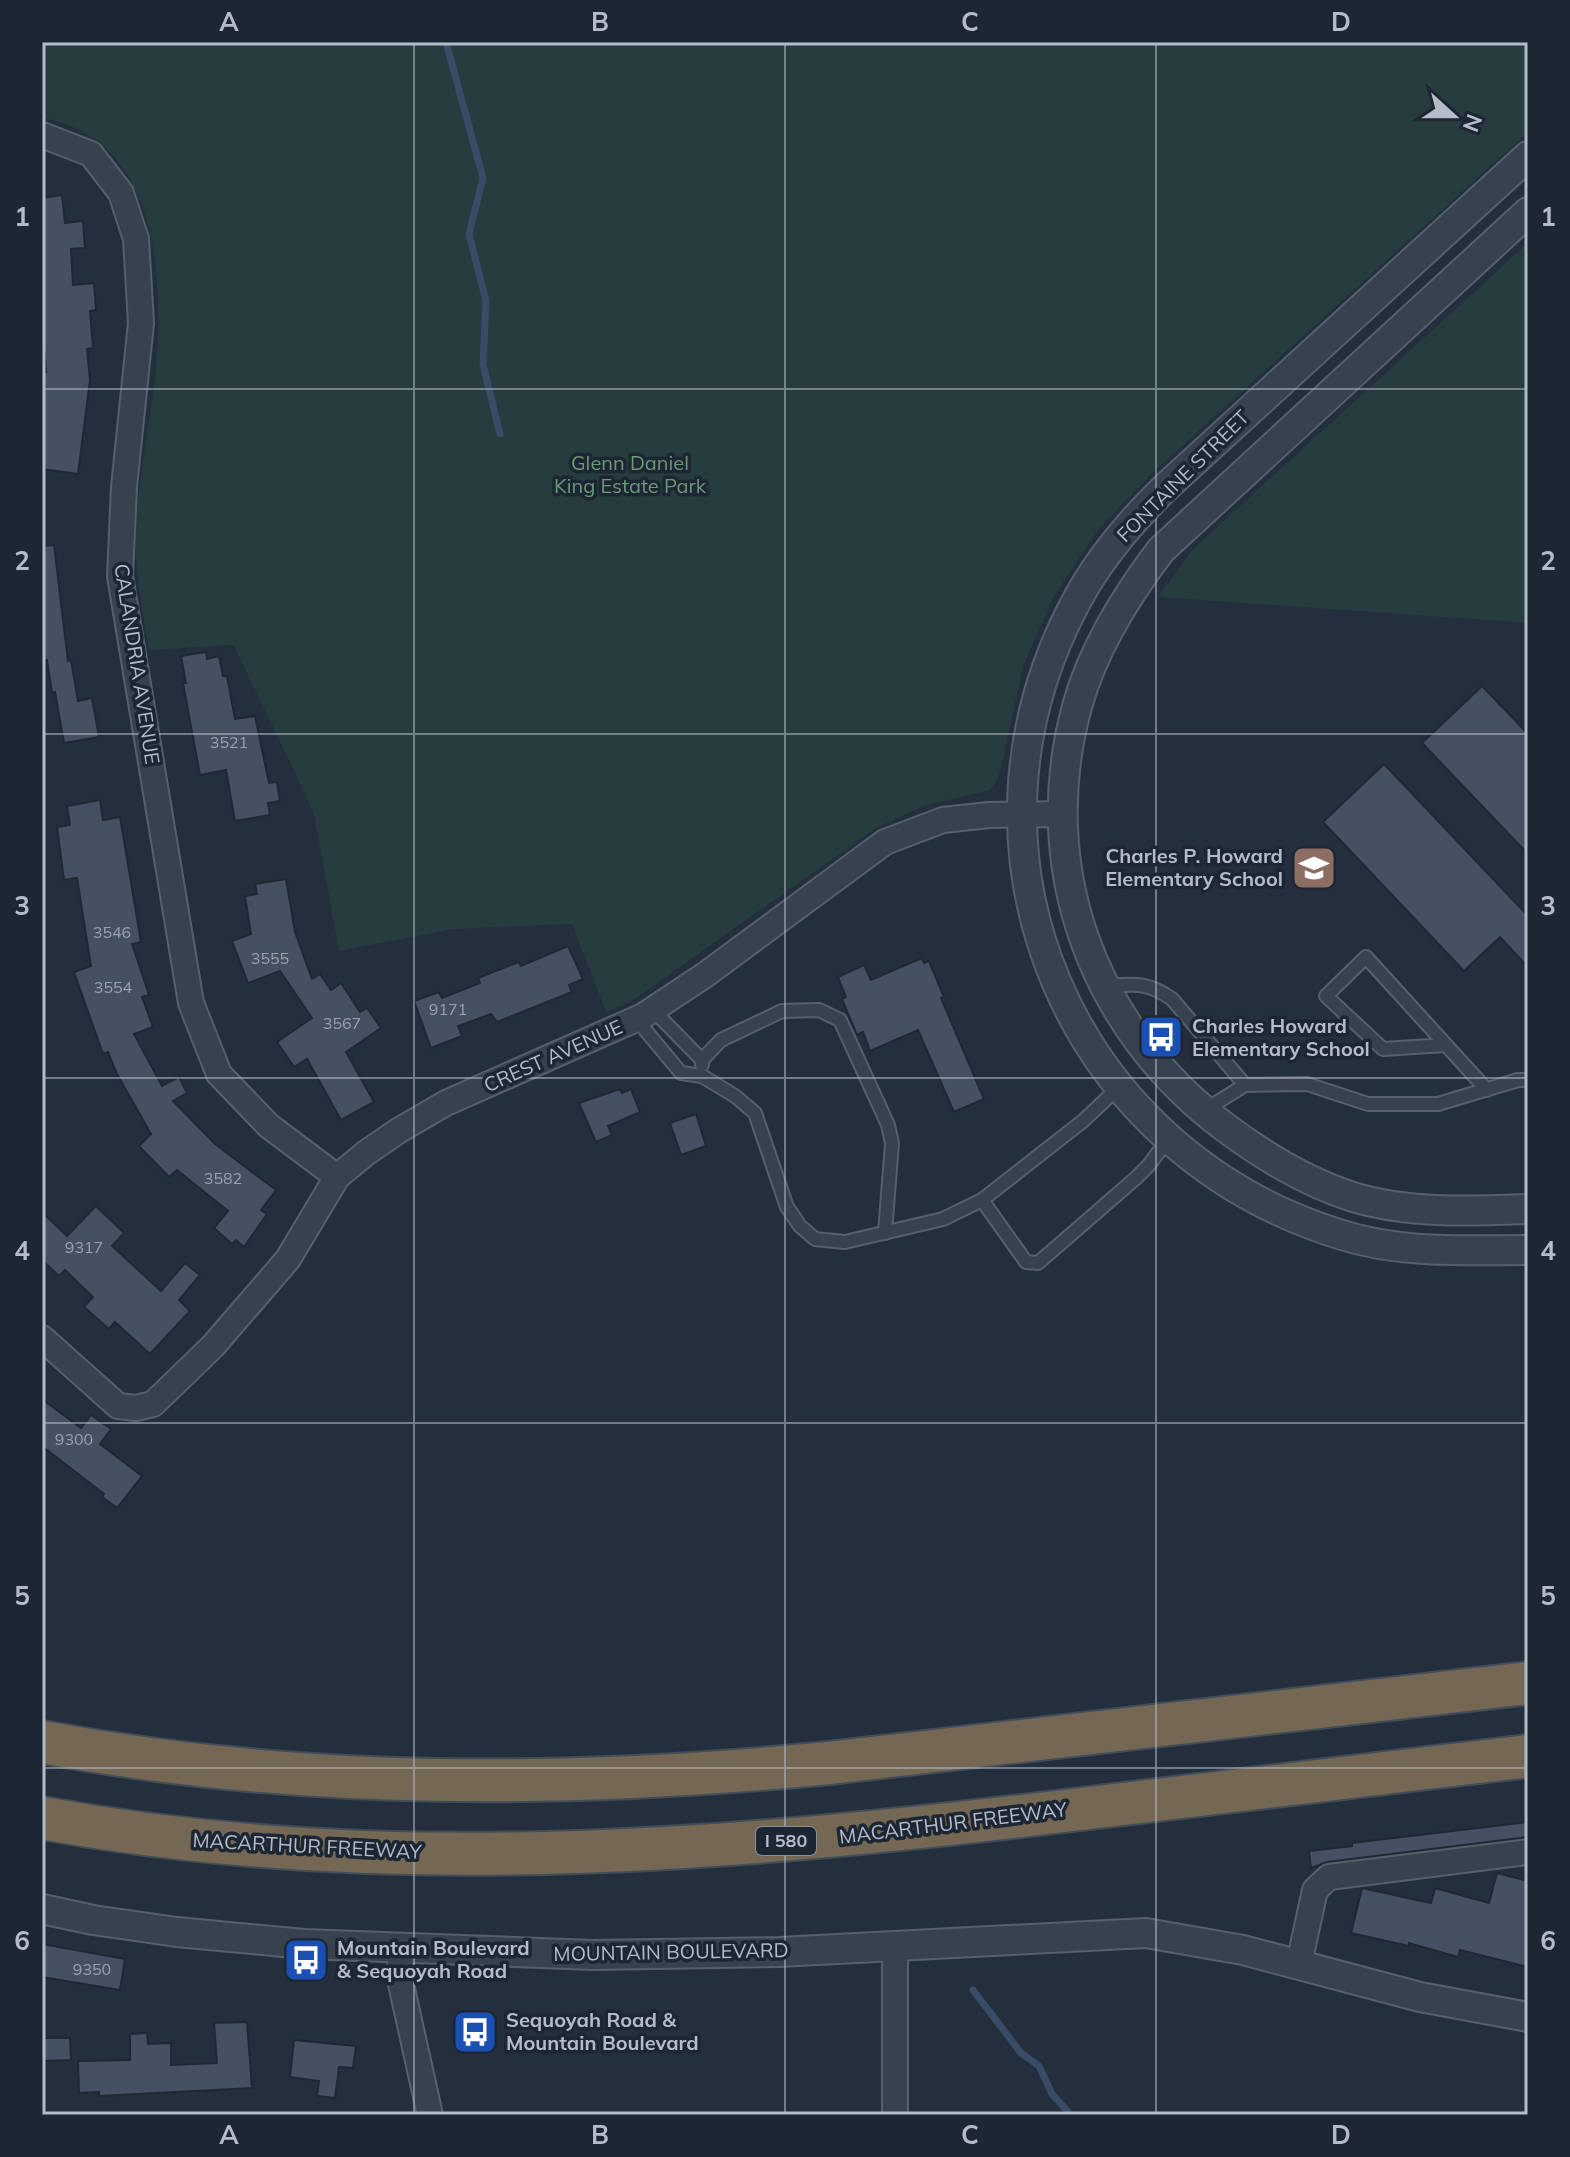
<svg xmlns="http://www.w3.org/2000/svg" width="1570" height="2157" viewBox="0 0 1570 2157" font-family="Mulish,sans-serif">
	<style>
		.green { fill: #263c3f }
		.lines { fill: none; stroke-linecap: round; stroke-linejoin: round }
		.stream { stroke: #394c67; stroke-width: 7 }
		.building { fill: #455162; stroke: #1f2835; stroke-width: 2 }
		.service-casing { stroke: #565f6c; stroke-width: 16 }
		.minor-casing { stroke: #565f6c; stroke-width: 28 }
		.tertiary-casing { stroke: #565f6c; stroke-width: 32 }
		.motorway-casing { stroke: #434c59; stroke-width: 46 }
		.service { stroke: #38414e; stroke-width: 12 }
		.minor { stroke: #38414e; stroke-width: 24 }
		.tertiary { stroke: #38414e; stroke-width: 28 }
		.motorway { stroke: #746855; stroke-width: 42 }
		.grid { fill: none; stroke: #b4bcc9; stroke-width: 2; stroke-opacity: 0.55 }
		.labels { text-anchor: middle; stroke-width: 7; stroke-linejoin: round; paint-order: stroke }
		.number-label { font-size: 16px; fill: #98a1af }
		.shield { fill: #1d2633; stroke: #878f9c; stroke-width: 2 }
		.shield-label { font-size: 18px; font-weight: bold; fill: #b4bcc9 }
		.park-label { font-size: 20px; fill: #6b9a76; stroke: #1d2633 }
		.street-label { font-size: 20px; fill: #b4bcc9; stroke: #1d2633 }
		.poi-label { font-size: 20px; font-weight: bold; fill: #b4bcc9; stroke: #1d2633; text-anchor: start }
		.neatline { fill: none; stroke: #b4bcc9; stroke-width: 3 }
		.grid-label { font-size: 26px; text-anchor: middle; font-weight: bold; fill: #b4bcc9 }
	</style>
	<rect width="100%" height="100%" fill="#242f3e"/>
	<!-- green -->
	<g class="green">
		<path d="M 42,42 L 1528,42 L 1528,132 L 1150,475 L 1098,530 L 1053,598 L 1023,666 L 1001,768 L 998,779 L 990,790 L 927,805 L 876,828 L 629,1003 L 606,1012 L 572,924 L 453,929 L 339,951 L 314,813 L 234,645 L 149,650 C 143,611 134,570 136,530 C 138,475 151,421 156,367 C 164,274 157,137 42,118 Z"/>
		<path d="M 1528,243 L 1528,623 L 1158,597 L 1193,549 Z"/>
	</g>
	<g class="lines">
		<!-- stream -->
		<g class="stream">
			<path d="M 446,42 L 483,178 L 469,234 L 486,301 L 483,364 L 500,434"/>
			<path d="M 973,1990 L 1021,2053 L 1039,2066 L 1052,2094 L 1071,2115"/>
		</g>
	</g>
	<!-- building -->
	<g class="building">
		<path d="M 62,195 L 65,223 L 83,221 L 85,248 L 71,249 L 73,285 L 94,283 L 96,310 L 90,311 L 93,348 L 87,349 L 90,380 L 78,474 L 42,469 L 42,371 L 46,372 L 42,322 L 42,198 Z"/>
		<path d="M 54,545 L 68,661 L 71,660 L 78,701 L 92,698 L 99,737 L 64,743 L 55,692 L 52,693 L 47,660 L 42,661 L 42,546 Z"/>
		<path d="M 206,652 L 207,659 L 219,656 L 223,676 L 227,676 L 235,719 L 255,716 L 269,783 L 277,782 L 280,801 L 268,803 L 270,815 L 235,821 L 226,770 L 200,775 L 183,683 L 186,683 L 181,656 Z"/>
		<path d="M 1482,686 L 1528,734 L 1528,854 L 1422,743 Z"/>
		<path d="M 1384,764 L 1528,916 L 1528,967 L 1500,937 L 1464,971 L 1323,822 Z"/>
		<path d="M 100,800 L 103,820 L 120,817 L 141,942 L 132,944 L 149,995 L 142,997 L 153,1027 L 134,1034 L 162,1086 L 179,1077 L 187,1093 L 173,1101 L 215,1144 L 276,1190 L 261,1210 L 267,1214 L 244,1247 L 236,1240 L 232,1244 L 214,1228 L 228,1211 L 177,1170 L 169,1177 L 139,1146 L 151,1134 L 117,1074 L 108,1052 L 103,1054 L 74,972 L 91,966 L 77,878 L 64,880 L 57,827 L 70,825 L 67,806 Z"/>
		<path d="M 286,879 L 295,932 L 312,979 L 320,974 L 331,990 L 341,983 L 360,1012 L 367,1008 L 381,1028 L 346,1052 L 374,1102 L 341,1120 L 307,1059 L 294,1067 L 277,1042 L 312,1018 L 280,971 L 248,983 L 232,941 L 251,934 L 245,896 L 257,894 L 255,884 Z"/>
		<path d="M 568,946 L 583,979 L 569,985 L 572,992 L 497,1022 L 491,1014 L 458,1026 L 462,1036 L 431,1048 L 414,1001 L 439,992 L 442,998 L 480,983 L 478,978 L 519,962 L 521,966 Z"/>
		<path d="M 922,958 L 924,963 L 929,961 L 944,997 L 941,998 L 984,1099 L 954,1112 L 918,1030 L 870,1051 L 863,1032 L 857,1035 L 842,999 L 846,997 L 838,977 L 864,965 L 871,980 Z"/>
		<path d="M 620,1089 L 622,1093 L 631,1089 L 640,1112 L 608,1126 L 612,1135 L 596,1142 L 579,1103 Z"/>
		<path d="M 696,1114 L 706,1146 L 681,1155 L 670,1123 Z"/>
		<path d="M 96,1206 L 124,1233 L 112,1246 L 161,1291 L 185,1263 L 200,1275 L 179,1300 L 190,1311 L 150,1354 L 115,1322 L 109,1329 L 84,1307 L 93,1297 L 65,1270 L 59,1276 L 42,1260 L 42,1212 L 67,1236 Z"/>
		<path d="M 42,1399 L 81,1428 L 91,1415 L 111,1429 L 100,1444 L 142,1476 L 117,1508 L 102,1497 L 104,1494 L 42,1446 Z"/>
		<path d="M 1528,1822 L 1528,1837 L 1327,1862 L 1311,1868 L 1309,1851 L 1352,1846 L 1352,1843 Z"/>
		<path d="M 1497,1873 L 1528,1881 L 1528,1967 L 1460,1950 L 1458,1957 L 1409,1943 L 1409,1946 L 1351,1933 L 1362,1888 L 1431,1903 L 1435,1888 L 1489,1903 Z"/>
		<path d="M 42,1944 L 125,1959 L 120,1990 L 42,1977 Z"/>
		<path d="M 247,2022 L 252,2088 L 99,2096 L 99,2092 L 79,2093 L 78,2061 L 130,2060 L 130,2034 L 147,2033 L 148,2044 L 171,2043 L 171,2065 L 217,2063 L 214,2023 Z"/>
		<path d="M 42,2038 L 70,2038 L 71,2060 L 42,2061 Z"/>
		<path d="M 294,2040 L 356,2046 L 353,2068 L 339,2067 L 335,2098 L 317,2096 L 319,2081 L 290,2077 Z"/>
	</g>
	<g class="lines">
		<!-- service casing -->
		<g class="service-casing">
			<g id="service">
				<path d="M 1107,986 C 1135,984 1148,982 1172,999 L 1245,1085"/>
				<path d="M 652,1009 L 702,1060 L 702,1065"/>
				<path d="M 636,1019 L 681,1073 L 702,1076 L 735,1096 L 755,1113 L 787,1207 L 800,1226 L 815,1239 L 845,1242 L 943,1219 L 982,1200 L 1083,1121 L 1120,1086"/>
				<path d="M 1446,1045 L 1383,1049 L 1326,996 L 1366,957 L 1487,1090"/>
				<path d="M 702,1060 L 721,1040 L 782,1011 L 819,1010 L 840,1020 L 888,1125 L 892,1143 L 885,1233"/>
				<path d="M 1205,1110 L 1245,1085 L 1307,1084 L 1368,1104 L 1438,1104 L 1518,1080 L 1528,1080"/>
				<path d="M 982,1200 L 1026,1262 L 1038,1263 L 1136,1178 L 1149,1165 L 1168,1139"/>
			</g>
		</g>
		<!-- minor casing -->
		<g class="minor-casing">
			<g id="minor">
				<path d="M 42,135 L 91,154 L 121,193 L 136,239 L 141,323 L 124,487 L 120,576 L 191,1003 L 219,1074 L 269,1126 L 337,1177"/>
				<path d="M 42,1338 L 118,1406 L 136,1408 L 153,1404 L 213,1346 L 288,1259 L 337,1177 L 366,1153 L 398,1131 L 446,1103 L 643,1016 L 705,975 L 885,842 L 943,820 L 989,815 L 1062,814"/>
				<path d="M 402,1949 L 399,1975 L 430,2115"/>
				<path d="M 1299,1964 L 1315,1890 L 1329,1877 L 1528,1852"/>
				<path d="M 895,2115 L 895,1945"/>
			</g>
		</g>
		<!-- tertiary casing -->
		<g class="tertiary-casing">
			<g id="tertiary">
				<path d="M 1528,156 L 1166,487 C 1131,521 1100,557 1077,600 C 940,853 1070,1152 1342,1235 C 1402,1254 1466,1250 1528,1250"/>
				<path d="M 1528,212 L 1161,550 C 1126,596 1094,647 1078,703 C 1032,866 1092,1028 1226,1128 C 1265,1157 1306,1182 1353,1197 C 1409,1214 1470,1211 1528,1209"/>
				<path d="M 42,1909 L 93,1920 L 177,1932 L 304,1944 L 593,1955 L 779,1952 L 1146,1933 L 1243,1950 L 1420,1997 L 1528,2017"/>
			</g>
		</g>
		<!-- motorway casing -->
		<g class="motorway-casing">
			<g id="motorway">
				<path d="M 42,1742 C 301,1790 568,1788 829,1763 L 1528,1683"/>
				<path d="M 42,1818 C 386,1881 736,1850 1081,1809 C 1230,1791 1379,1773 1528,1756"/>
			</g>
		</g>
		<!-- service -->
		<use href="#service" class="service"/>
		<!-- minor -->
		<use href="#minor" class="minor"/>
		<!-- tertiary -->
		<use href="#tertiary" class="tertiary"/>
		<!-- motorway -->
		<use href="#motorway" class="motorway"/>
	</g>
	<!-- grid -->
	<path class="grid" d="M 414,42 L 414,2115M 785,42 L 785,2115M 1156,42 L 1156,2115M 42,389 L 1528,389M 42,734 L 1528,734M 42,1078 L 1528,1078M 42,1423 L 1528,1423M 42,1768 L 1528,1768"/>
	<!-- icons -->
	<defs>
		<g id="school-square" transform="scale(2.3)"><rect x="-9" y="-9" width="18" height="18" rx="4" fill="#8d6e63" stroke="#1d2633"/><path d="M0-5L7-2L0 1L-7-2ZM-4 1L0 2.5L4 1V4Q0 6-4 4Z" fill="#fff"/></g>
		<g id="bus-square" transform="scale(2.3)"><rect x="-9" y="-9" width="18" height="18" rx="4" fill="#1a4fb4" stroke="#1d2633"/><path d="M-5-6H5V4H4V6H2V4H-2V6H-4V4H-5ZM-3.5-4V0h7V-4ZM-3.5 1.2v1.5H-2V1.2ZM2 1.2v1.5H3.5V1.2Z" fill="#fff"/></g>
	</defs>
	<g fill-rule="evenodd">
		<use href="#school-square" x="1314" y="868"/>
		<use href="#bus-square" x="1161" y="1037"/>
		<use href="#bus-square" x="306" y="1960"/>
		<use href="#bus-square" x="475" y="2032"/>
	</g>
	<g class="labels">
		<!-- number labels -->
		<g class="number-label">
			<text x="229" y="748">3521</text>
			<text x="112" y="938">3546</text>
			<text x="270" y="964">3555</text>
			<text x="113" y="993">3554</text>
			<text x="448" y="1015">9171</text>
			<text x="342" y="1029">3567</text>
			<text x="223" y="1184">3582</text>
			<text x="84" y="1253">9317</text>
			<text x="74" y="1445">9300</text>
			<text x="92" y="1975">9350</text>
		</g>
		<!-- shield labels -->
		<rect class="shield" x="756" y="1827" width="60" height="28" rx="6"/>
		<g class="shield-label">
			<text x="786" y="1847">I 580</text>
		</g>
		<!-- park labels -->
		<g class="park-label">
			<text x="630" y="470">Glenn Daniel<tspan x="630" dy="23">King Estate Park</tspan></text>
		</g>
		<!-- street labels -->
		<g class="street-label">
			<text transform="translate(1183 476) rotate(-45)" y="7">FONTAINE STREET</text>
			<text transform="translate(137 664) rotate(81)" y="7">CALANDRIA AVENUE</text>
			<text transform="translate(553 1056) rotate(-24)" y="7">CREST AVENUE</text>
			<text transform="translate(953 1823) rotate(-7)" y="7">MACARTHUR FREEWAY</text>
			<text transform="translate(307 1846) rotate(3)" y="7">MACARTHUR FREEWAY</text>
			<text transform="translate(671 1952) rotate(-1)" y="7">MOUNTAIN BOULEVARD</text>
		</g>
		<!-- poi labels -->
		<g class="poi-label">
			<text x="1283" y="863" text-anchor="end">Charles P. Howard<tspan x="1283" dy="23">Elementary School</tspan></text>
			<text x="1192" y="1033">Charles Howard<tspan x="1192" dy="23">Elementary School</tspan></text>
			<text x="337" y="1955">Mountain Boulevard<tspan x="337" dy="23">&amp; Sequoyah Road</tspan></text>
			<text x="506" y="2027">Sequoyah Road &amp;<tspan x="506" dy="23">Mountain Boulevard</tspan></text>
		</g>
	</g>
	<!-- border -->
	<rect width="1570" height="2157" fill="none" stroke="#1d2633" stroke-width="88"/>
	<!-- north arrow -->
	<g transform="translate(1454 116) rotate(111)" stroke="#1d2633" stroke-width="6" paint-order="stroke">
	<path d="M0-6L14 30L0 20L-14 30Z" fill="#b4bcc9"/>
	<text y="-12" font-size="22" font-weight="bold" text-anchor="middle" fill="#b4bcc9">N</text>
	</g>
	<rect x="44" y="44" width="1482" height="2069" class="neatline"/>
	<g class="grid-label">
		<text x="229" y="31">A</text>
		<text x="600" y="31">B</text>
		<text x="970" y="31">C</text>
		<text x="1341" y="31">D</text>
		<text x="22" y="226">1</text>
		<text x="1548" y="226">1</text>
		<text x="22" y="570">2</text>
		<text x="1548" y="570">2</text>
		<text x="22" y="915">3</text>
		<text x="1548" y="915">3</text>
		<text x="22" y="1260">4</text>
		<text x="1548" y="1260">4</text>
		<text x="22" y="1605">5</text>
		<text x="1548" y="1605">5</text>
		<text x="22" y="1950">6</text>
		<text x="1548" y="1950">6</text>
		<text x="229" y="2144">A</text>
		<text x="600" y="2144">B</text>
		<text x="970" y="2144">C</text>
		<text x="1341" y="2144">D</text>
	</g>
</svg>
